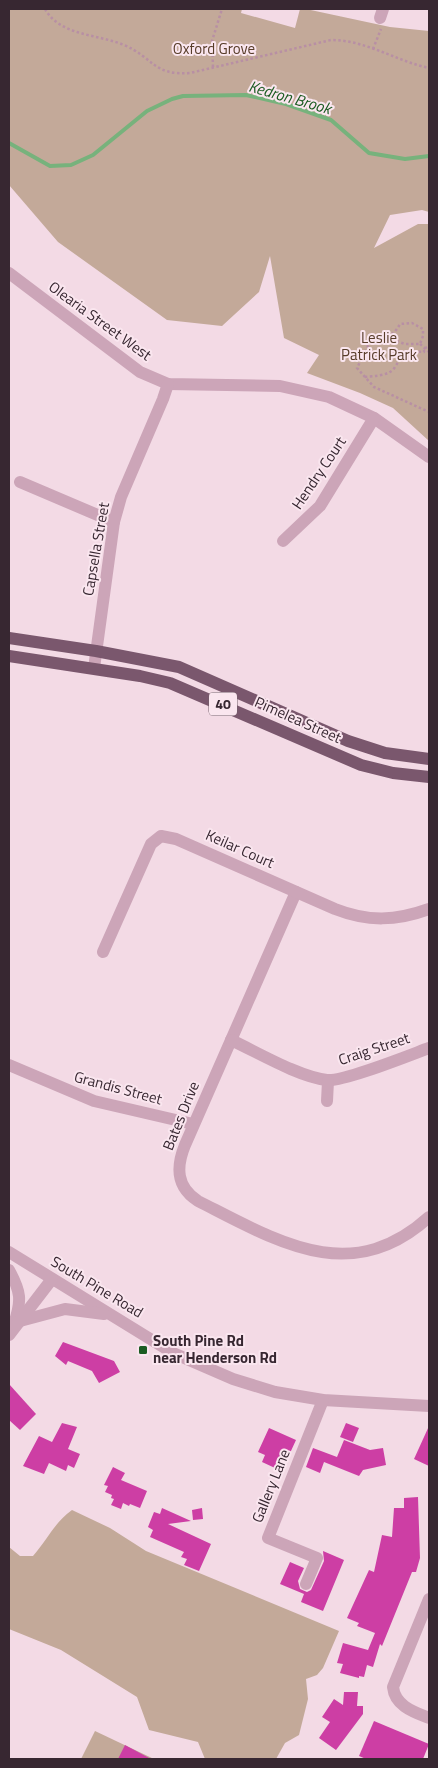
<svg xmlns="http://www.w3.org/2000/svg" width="438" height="1768" viewBox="0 0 438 1768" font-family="'Titillium Web',sans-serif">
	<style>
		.green { fill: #c3a999 }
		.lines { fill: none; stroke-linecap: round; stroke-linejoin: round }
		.stream { stroke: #77b27c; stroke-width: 4 }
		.building { fill: #cd3ea4 }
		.path { stroke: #b88fa4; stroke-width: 2.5; stroke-dasharray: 2.5 2.5; stroke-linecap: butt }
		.minor { stroke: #cca5b8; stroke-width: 12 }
		.major { stroke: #7a576d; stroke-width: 12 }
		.poi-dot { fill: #1a5b21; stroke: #fae6ef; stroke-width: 2 }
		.labels { text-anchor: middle; stroke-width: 4; stroke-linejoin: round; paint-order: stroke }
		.shield { fill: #fae6ef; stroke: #72606a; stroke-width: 1 }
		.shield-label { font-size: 14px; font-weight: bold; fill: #372731 }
		.park-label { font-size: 15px; fill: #573c29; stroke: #fae6ef }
		.street-label { font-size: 15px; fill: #372731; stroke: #fae6ef }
		.poi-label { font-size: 15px; font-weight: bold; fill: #372731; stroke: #fae6ef; text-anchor: start }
		.water-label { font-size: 16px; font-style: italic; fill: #1a5b21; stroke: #fae6ef }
	</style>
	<rect width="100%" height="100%" fill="#f3dae5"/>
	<!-- green -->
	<g class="green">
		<path d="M 9,9 L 242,9 L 241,13 L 295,28 L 300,9 L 306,9 L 390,27 L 429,31 L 429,212 L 422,210 L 390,215 L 374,248 L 418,224 L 429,224 L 429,441 L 393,408 L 360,393 L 307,373 L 319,355 L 284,338 L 270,256 L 259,292 L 222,326 L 167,320 L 58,242 L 9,185 Z"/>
		<path d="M 72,1510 L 110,1528 L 146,1551 L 339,1631 L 323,1668 L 317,1675 L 306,1679 L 308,1699 L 299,1735 L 285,1743 L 276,1759 L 205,1759 L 198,1742 L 149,1730 L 137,1697 L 61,1650 L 9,1629 L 9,1547 L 20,1556 L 33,1556 C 48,1539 54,1523 72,1510 Z"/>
		<path d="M 95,1731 L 154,1759 L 81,1759 Z"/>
	</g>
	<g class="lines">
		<!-- stream -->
		<path class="stream" d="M 9,143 L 50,166 L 71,165 L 93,155 L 147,111 L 172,99 L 183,96 L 246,95 L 286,104 L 331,120 L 369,153 L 405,159 L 429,156"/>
	</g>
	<!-- building -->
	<g class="building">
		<path d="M 63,1342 L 114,1361 L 120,1372 L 99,1383 L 92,1371 L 68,1361 L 66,1365 L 55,1356 Z"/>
		<path d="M 9,1384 L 36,1414 L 20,1430 L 9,1420 Z"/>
		<path d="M 62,1423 L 77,1427 L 68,1449 L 80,1454 L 74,1468 L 68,1465 L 66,1471 L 49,1463 L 44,1474 L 23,1466 L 39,1436 L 52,1442 Z"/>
		<path d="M 346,1423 L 359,1428 L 353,1442 L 340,1437 Z"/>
		<path d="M 429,1426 L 429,1466 L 414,1459 Z"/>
		<path d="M 269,1428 L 296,1440 L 285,1464 L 278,1460 L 275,1468 L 262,1462 L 265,1455 L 258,1452 Z"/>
		<path d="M 344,1440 L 370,1450 L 383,1448 L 386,1465 L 363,1470 L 359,1476 L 324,1462 L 320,1473 L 306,1467 L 313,1448 L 337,1457 Z"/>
		<path d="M 113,1467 L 125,1473 L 121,1480 L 147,1491 L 140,1508 L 130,1504 L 129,1506 L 123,1503 L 121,1509 L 111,1505 L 114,1499 L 111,1498 L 112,1495 L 105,1492 L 108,1486 L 104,1485 Z"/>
		<path d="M 418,1497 L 420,1558 L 416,1572 L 412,1572 L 382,1646 L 380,1644 L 373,1667 L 367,1665 L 364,1677 L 359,1676 L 359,1678 L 340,1673 L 343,1664 L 337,1663 L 343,1643 L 368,1650 L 375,1633 L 357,1626 L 359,1623 L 347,1618 L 369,1570 L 374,1572 L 382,1535 L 392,1537 L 394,1508 L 404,1508 L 404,1498 Z"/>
		<path d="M 162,1508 L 191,1521 L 168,1524 L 211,1544 L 199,1571 L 184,1565 L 187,1559 L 181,1557 L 184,1552 L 150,1537 L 153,1530 L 148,1527 L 154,1512 L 160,1514 Z"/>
		<path d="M 202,1508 L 203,1519 L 193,1520 L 192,1510 Z"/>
		<path d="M 323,1551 L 344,1560 L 323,1611 L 301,1602 L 304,1594 L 280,1584 L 290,1562 L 304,1568 L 298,1581 L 300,1589 L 307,1592 L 311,1590 L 324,1561 Z"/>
		<path d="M 344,1692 L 358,1692 L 357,1706 L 363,1706 L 363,1714 L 336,1750 L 319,1738 L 330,1722 L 322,1717 L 334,1699 L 343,1705 Z"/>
		<path d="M 374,1721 L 429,1744 L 423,1759 L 366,1759 L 359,1756 Z"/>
		<path d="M 125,1745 L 151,1759 L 118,1759 Z"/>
	</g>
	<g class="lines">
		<!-- path -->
		<g class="path">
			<path d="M 45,9 C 60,36 98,34 124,45 C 153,57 153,76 190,73 L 331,40 C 366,40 396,61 429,68"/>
			<path d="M 373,49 L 381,29"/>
			<path d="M 213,67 L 212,41 L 222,9"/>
			<path d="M 387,338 L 405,344 L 420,344 L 423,336 L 423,329 L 412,323 L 400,324 C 393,337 386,338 371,340 L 357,368 L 374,387 L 429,412"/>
			<path d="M 420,344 L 429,352"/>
			<path d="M 365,377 C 374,376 390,376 395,367 C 399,361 400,356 406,351 L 424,352 L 424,348 L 429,347"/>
		</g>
		<!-- minor -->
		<g class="minor">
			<path d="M 380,18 L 383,9"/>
			<path d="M 9,273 L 140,372 L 168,384 L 280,386 L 329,397 L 374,418 L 429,457"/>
			<path d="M 20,482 L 114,522"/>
			<path d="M 283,541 L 320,506 L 374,418"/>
			<path d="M 94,668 L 114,522 L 121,497 L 163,399 L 168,384"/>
			<path d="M 296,892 L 185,1145 C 176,1167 176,1187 198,1201 C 277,1241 351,1288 429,1217"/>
			<path d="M 103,952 L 151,844 L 161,836 L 176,839 L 335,909 C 368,922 396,921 429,909"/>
			<path d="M 231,1040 C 257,1052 299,1077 327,1080 C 343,1082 410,1055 429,1048"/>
			<path d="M 9,1065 L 94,1101 L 193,1124"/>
			<path d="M 327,1101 L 328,1081"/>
			<path d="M 9,1252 L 173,1353 L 233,1379 L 275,1392 L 323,1400 L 429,1406"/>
			<path d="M 9,1270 C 21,1292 22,1300 14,1324"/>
			<path d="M 20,1321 L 65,1309 L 104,1314"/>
			<path d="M 9,1335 L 52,1279"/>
			<path d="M 306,1584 L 317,1558 L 268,1538 L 323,1400"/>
			<path d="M 429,1599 L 393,1687 C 395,1706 414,1712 429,1718"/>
		</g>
		<!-- major -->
		<g class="major">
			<path d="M 9,638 L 96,651 L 179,667 L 348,741 L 385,753 L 429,759"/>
			<path d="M 9,656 L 140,676 L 170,683 L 361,765 L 393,773 L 429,777"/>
		</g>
	</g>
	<!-- markers -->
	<rect class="poi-dot" x="138" y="1345" width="10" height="10" rx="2.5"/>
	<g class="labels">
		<!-- shield labels -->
		<rect class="shield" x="209" y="692.5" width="28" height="23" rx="4"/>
		<g class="shield-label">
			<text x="223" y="709">40</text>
		</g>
		<!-- park labels -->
		<g class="park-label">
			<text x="214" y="54">Oxford Grove</text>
			<text x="379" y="343">Leslie<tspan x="379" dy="17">Patrick Park</tspan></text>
		</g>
		<!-- street labels -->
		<g class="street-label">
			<text transform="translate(100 321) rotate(36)" y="5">Olearia Street West</text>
			<text transform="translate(319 473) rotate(-56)" y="5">Hendry Court</text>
			<text transform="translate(96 549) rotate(-80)" y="5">Capsella Street</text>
			<text transform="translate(298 720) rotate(24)" y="5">Pimelea Street</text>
			<text transform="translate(240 849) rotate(24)" y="5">Keilar Court</text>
			<text transform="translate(374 1049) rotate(-18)" y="5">Craig Street</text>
			<text transform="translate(118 1088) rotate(15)" y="5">Grandis Street</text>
			<text transform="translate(181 1116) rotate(-68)" y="5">Bates Drive</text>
			<text transform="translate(97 1287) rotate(31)" y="5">South Pine Road</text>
			<text transform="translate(271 1486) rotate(-68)" y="5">Gallery Lane</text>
		</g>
		<!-- poi labels -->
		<g class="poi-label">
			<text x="153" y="1346">South Pine Rd<tspan x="153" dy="17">near Henderson Rd</tspan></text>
		</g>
		<!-- water labels -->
		<g class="water-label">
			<text transform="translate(290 97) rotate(16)" y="6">Kedron Brook</text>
		</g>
	</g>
	<!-- border -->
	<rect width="438" height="1768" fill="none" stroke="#372731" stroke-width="20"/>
</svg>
